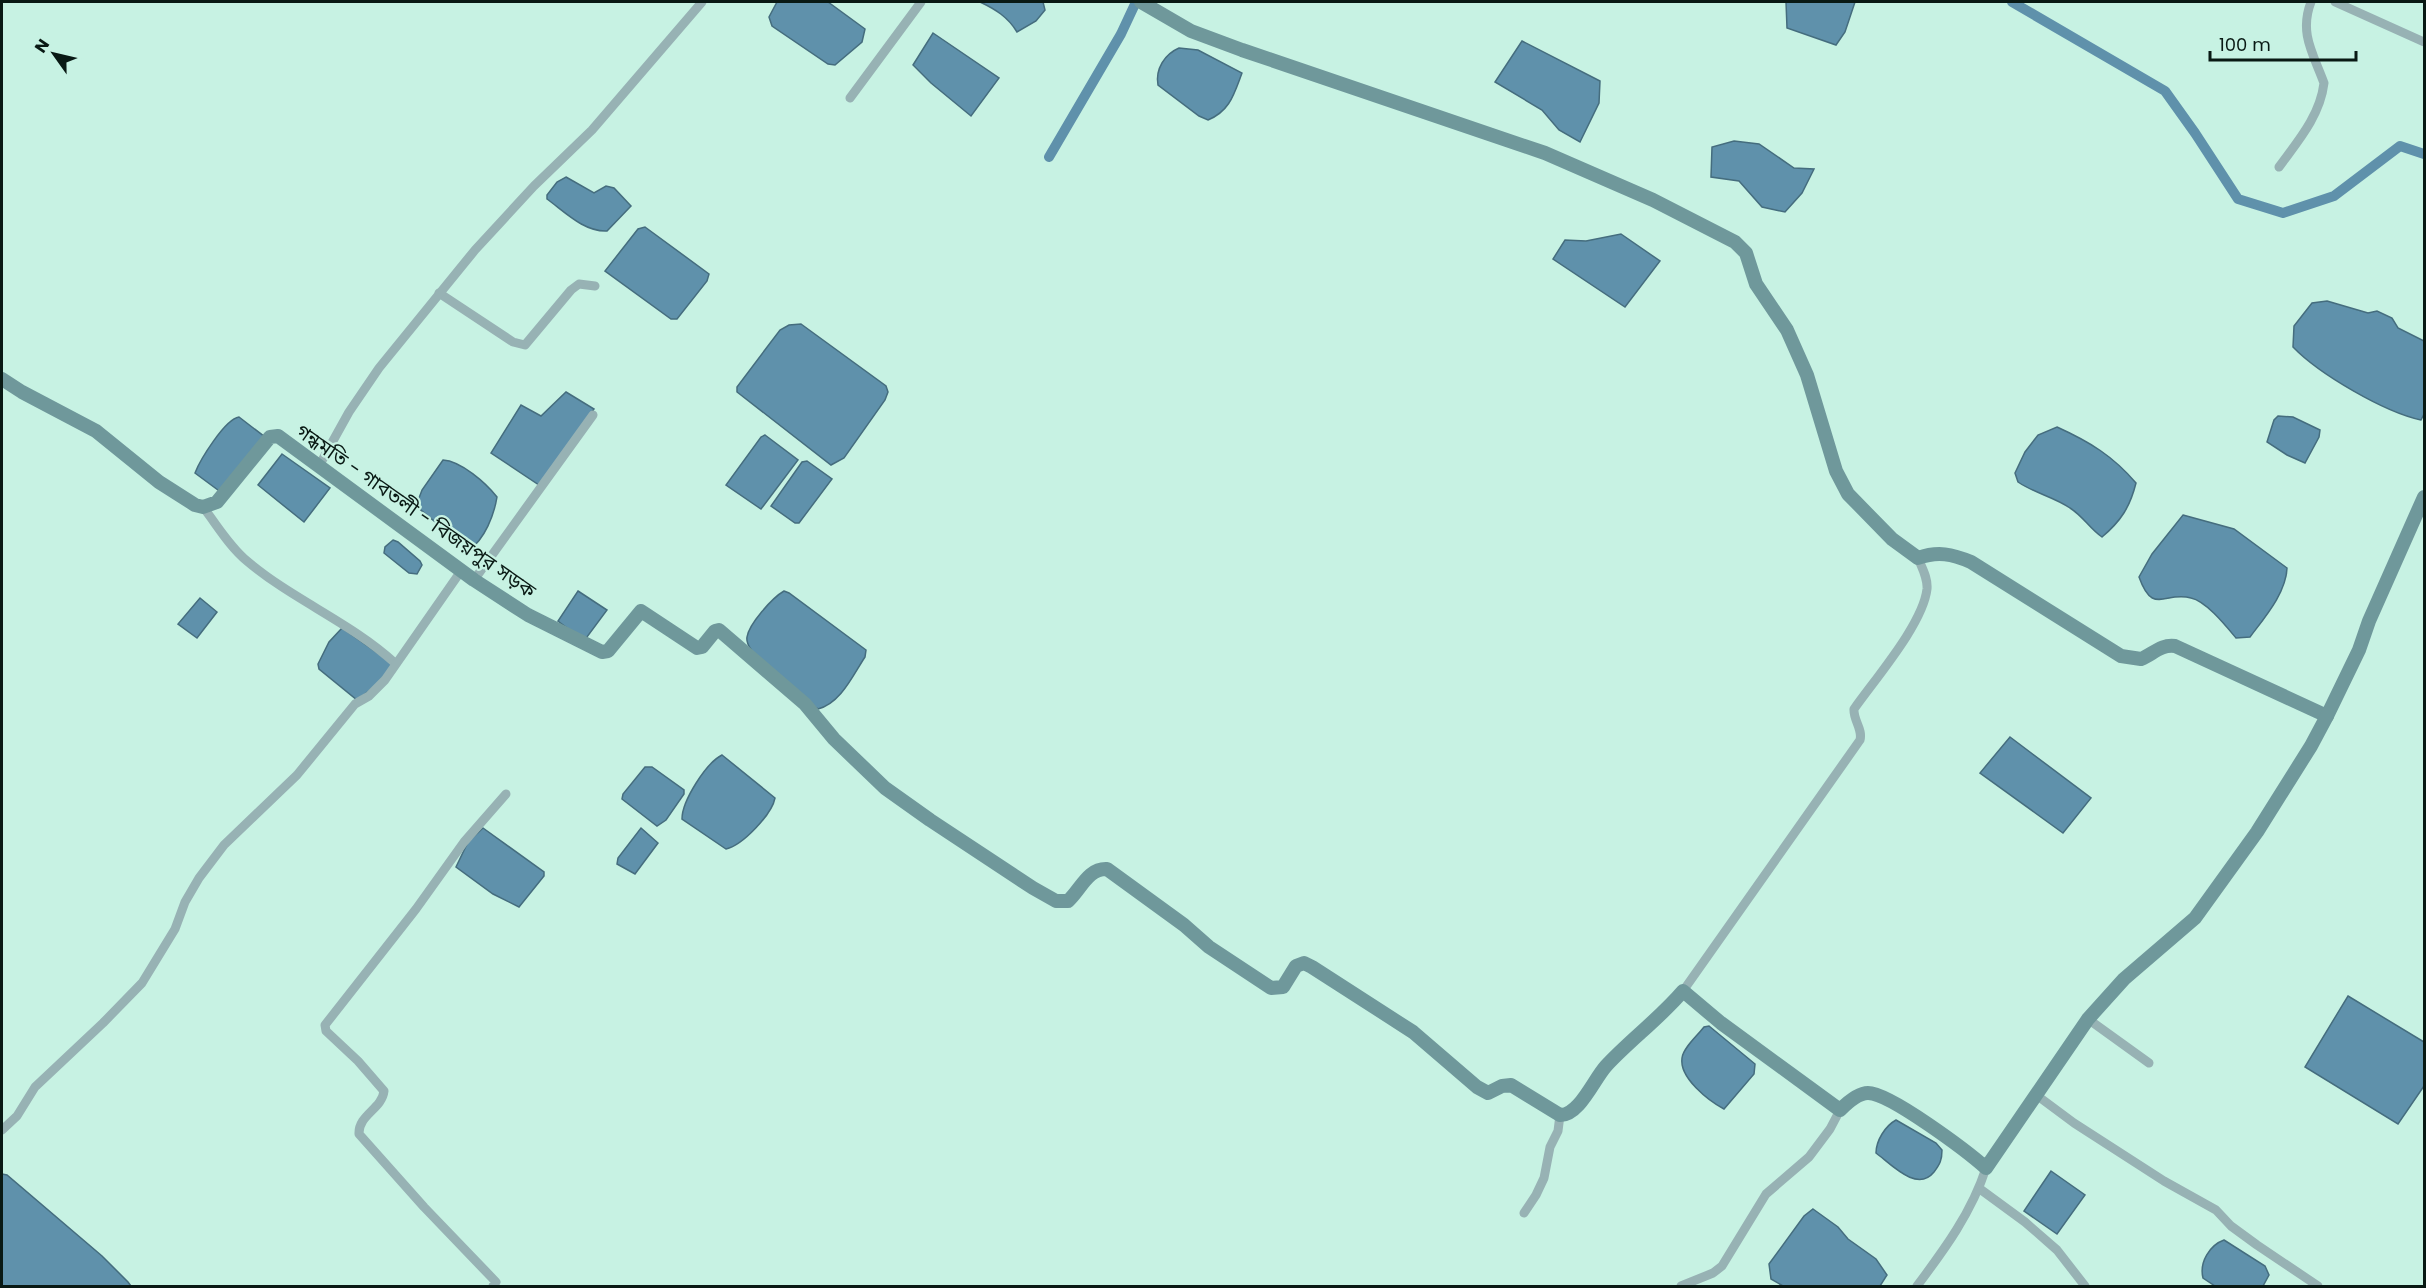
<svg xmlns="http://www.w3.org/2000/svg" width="2426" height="1288" viewBox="0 0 2426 1288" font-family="Poppins,'Noto Sans Bengali',sans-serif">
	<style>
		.water { fill: #5f91ab; stroke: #456d7e; stroke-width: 1.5 }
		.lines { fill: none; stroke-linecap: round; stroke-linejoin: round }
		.canal { stroke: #5f91ab; stroke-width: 10 }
		.street { stroke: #97b2b4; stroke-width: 9 }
		.secondary { stroke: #6f989b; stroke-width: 14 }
		.labels { text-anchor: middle; stroke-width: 4.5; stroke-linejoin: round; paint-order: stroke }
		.street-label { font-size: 20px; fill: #091914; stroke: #c7f2e3 }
	</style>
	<rect width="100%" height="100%" fill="#c7f2e3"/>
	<!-- water -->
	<g class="water">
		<path d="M 777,2 L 828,2 L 865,29 L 862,42 L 835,65 L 828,64 L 772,26 L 769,17 Z"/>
		<path d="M 980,2 L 1043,2 L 1045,10 L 1036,21 L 1017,32 C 1008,17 995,9 980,2 Z"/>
		<path d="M 1786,2 L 1855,2 L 1845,32 L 1836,45 L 1787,28 Z"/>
		<path d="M 933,33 L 999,78 L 971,116 L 931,83 L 913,65 Z"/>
		<path d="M 1522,41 L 1600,81 L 1599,103 L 1580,142 L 1559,130 L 1542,110 L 1495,82 Z"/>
		<path d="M 1179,48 L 1198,50 L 1242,73 C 1234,94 1230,111 1208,120 L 1199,116 L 1158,85 C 1155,69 1165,54 1179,48 Z"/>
		<path d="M 1734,141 L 1759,144 L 1794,168 L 1814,169 L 1802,193 L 1785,212 L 1762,207 L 1739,181 L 1711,177 L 1712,147 Z"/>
		<path d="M 566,177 L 594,193 L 606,186 L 614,188 L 631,206 L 607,231 C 584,232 565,212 547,199 L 547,195 L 557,182 Z"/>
		<path d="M 645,227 L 709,274 L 707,281 L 677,319 L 671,319 L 605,271 L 638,229 Z"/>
		<path d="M 1621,234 L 1660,261 L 1625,307 L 1553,259 L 1565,240 L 1586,241 Z"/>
		<path d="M 2327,301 L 2368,313 L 2377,311 L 2392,318 L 2398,328 L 2424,341 L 2424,414 L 2421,420 C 2384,412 2319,374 2293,347 L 2294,326 L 2312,303 Z"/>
		<path d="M 801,324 L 886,386 L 888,392 L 885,400 L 844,458 L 831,465 L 737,392 L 737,387 L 780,330 L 789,325 Z"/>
		<path d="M 566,392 L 594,409 L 539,485 L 491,453 L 521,405 L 541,416 Z"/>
		<path d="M 2278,416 L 2293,417 L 2320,430 L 2319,437 L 2305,463 L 2287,455 L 2267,442 L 2274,420 Z"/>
		<path d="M 239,417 L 265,437 L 222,493 L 195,473 C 200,460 225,419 239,417 Z"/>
		<path d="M 2057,427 C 2090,442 2113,456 2136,483 C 2130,507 2121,521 2102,537 C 2090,529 2083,516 2070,508 C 2054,497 2034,493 2018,482 L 2015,473 L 2025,452 L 2038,435 Z"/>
		<path d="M 765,435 L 798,460 L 761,509 L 726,485 L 761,437 Z"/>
		<path d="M 282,454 L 330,488 L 304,522 L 258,485 Z"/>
		<path d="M 443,460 C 461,461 486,483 497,497 C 494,515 485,539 469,550 L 416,506 L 422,490 Z"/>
		<path d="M 807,461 L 832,479 L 799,523 L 795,523 L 771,506 L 802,462 Z"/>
		<path d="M 2183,515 L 2234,529 L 2287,568 C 2286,593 2265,617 2250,637 L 2236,638 C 2226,626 2206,601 2191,598 C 2164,591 2153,616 2139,577 L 2152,554 Z"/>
		<path d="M 393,540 L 398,542 L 420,561 L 422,565 L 417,574 L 409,573 L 384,553 L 385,547 Z"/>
		<path d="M 578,591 L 607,610 L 584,641 L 558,621 Z"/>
		<path d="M 784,591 L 789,593 L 866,650 L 865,657 C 853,675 841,703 818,709 L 813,706 L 752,651 C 749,646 746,643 747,637 C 749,624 772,598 784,591 Z"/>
		<path d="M 200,598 L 217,612 L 197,638 L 178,624 Z"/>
		<path d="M 342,628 L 393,664 L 383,680 L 357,700 L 319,669 L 318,664 L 329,642 Z"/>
		<path d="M 2010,737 L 2091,798 L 2063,833 L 1980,773 Z"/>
		<path d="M 722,755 L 775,798 C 772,814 743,845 726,849 L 682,819 C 682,801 706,763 722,755 Z"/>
		<path d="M 645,767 L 652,767 L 684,790 L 684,794 L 666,820 L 657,826 L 622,799 L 623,794 Z"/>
		<path d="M 483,828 L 544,872 L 544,876 L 519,907 L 493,894 L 456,867 L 468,842 Z"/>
		<path d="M 641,828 L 658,843 L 635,874 L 617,864 L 618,858 Z"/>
		<path d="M 2348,996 L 2424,1042 L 2424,1086 L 2398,1124 L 2305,1067 Z"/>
		<path d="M 1709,1026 L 1755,1064 L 1754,1074 L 1724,1109 C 1709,1101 1679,1078 1682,1058 C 1683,1048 1698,1035 1704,1027 Z"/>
		<path d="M 1896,1120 L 1936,1143 L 1942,1150 C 1942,1160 1940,1164 1934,1172 C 1917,1193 1891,1164 1876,1153 C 1876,1141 1885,1126 1896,1120 Z"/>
		<path d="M 2051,1171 L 2085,1195 L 2057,1234 L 2024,1211 Z"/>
		<path d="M 2,1174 L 7,1175 L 102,1256 L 128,1282 L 131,1286 L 2,1286 Z"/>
		<path d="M 1813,1209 L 1838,1227 L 1848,1239 L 1876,1259 L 1887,1275 L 1880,1286 L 1783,1286 L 1771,1279 L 1769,1264 L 1804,1216 Z"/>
		<path d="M 2224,1240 L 2265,1266 L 2269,1275 L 2263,1286 L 2215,1286 L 2203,1278 C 2199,1262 2210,1245 2224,1240 Z"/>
	</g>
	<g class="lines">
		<!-- canal -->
		<g class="canal">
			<path d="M 2012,2 L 2165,91 L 2195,133 L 2238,199 L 2283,213 L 2334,196 L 2400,146 L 2424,154"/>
			<path d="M 1049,157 L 1121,34 L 1136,2"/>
		</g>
		<!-- street -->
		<g class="street">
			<path d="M 2335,2 L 2424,42"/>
			<path d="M 850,98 L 921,2"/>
			<path d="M 2279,167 C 2298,141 2320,116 2324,83 C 2313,53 2299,33 2311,2"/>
			<path d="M 439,293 L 513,342 L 525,345 L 571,290 L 579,284 L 595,286"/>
			<path d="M 319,466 L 349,412 L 379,368 L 475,250 L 534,186 L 592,130 L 702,2"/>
			<path d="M 203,507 C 217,525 229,546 247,561 C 293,600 350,622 395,663"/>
			<path d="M 474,580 L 593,415"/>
			<path d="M 1683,991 L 1860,740 C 1863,729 1853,720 1854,709 C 1875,679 1923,624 1927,589 C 1928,578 1922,568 1918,558"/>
			<path d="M 2088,1019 L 2149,1063"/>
			<path d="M 2035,1094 L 2074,1123 L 2164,1181 L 2216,1210 L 2231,1226 L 2257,1245 L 2318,1286"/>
			<path d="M 2,1130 L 17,1116 L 35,1087 L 103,1023 L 142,983 L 175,929 L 185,902 L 199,878 L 224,845 L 297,775 L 355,704 L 369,696 L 385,680 L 461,571"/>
			<path d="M 1980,1189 L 2025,1222 L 2057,1250 L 2085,1286"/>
			<path d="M 1524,1213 L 1536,1195 L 1544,1178 L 1550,1147 L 1558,1131 L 1560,1115"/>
			<path d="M 493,1286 L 496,1282 L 424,1207 L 359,1134 C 358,1115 382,1109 384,1091 L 358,1061 L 326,1031 L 325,1025 L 416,909 L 464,842 L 506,794"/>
			<path d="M 1681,1286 L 1713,1273 L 1722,1266 L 1766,1194 L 1809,1157 L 1830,1129 L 1840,1110"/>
			<path d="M 1917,1286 C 1944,1250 1972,1212 1986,1168"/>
		</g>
		<!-- secondary -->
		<g class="secondary">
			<path d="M 1141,2 L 1191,31 L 1242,50 L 1545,153 L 1653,200 L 1735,242 L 1746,253 L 1756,284 L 1787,330 L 1807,375 L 1836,471 L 1848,494 L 1892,539 L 1918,558 C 1938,551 1952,554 1971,562 L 2121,656 L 2141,659 C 2153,654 2161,644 2175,646 L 2327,716"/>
			<path d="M 2,379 L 22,392 L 96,431 L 159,482 L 195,505 L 203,507 L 217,502 L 270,437 L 278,436 L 474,580 L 528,615 L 602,652 L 608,651 L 641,611 L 697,648 L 702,647 L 715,631 L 719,630 L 805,704 L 834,739 L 885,788 L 930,820 L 1033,888 L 1056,901 L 1068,901 C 1081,889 1088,868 1107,869 L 1184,925 L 1209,947 L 1271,988 L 1283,987 L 1296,966 L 1304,963 L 1312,967 L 1413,1032 L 1477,1087 L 1488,1093 L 1502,1086 L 1511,1085 L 1560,1115 C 1579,1116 1594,1079 1606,1066 C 1630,1040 1659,1019 1683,991 L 1721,1023 L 1840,1110 C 1847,1103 1858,1093 1868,1093 C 1890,1093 1968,1152 1986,1168 L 2088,1019 L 2124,979 L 2195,918 L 2257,832 L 2311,746 L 2327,716 L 2359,650 L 2369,621 L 2424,497"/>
		</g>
	</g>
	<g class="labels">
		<!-- street labels -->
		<g class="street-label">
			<text transform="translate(416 511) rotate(35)" y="7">গন্ধমতি - গাবতলী - বিজয়পুর সড়ক</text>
		</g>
	</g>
	<!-- border -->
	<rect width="2426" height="1288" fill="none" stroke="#091914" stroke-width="6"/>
	<!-- north arrow -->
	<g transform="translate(54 54) rotate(304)" stroke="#c7f2e3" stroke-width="4.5" paint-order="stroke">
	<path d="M0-4.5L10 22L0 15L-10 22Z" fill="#091914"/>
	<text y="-9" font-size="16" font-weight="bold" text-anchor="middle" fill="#091914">N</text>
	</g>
	<!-- scale -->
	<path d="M2210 51v9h146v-9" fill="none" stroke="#091914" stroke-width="3"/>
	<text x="2219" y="51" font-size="18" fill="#091914" stroke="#c7f2e3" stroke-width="4.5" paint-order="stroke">100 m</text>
</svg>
